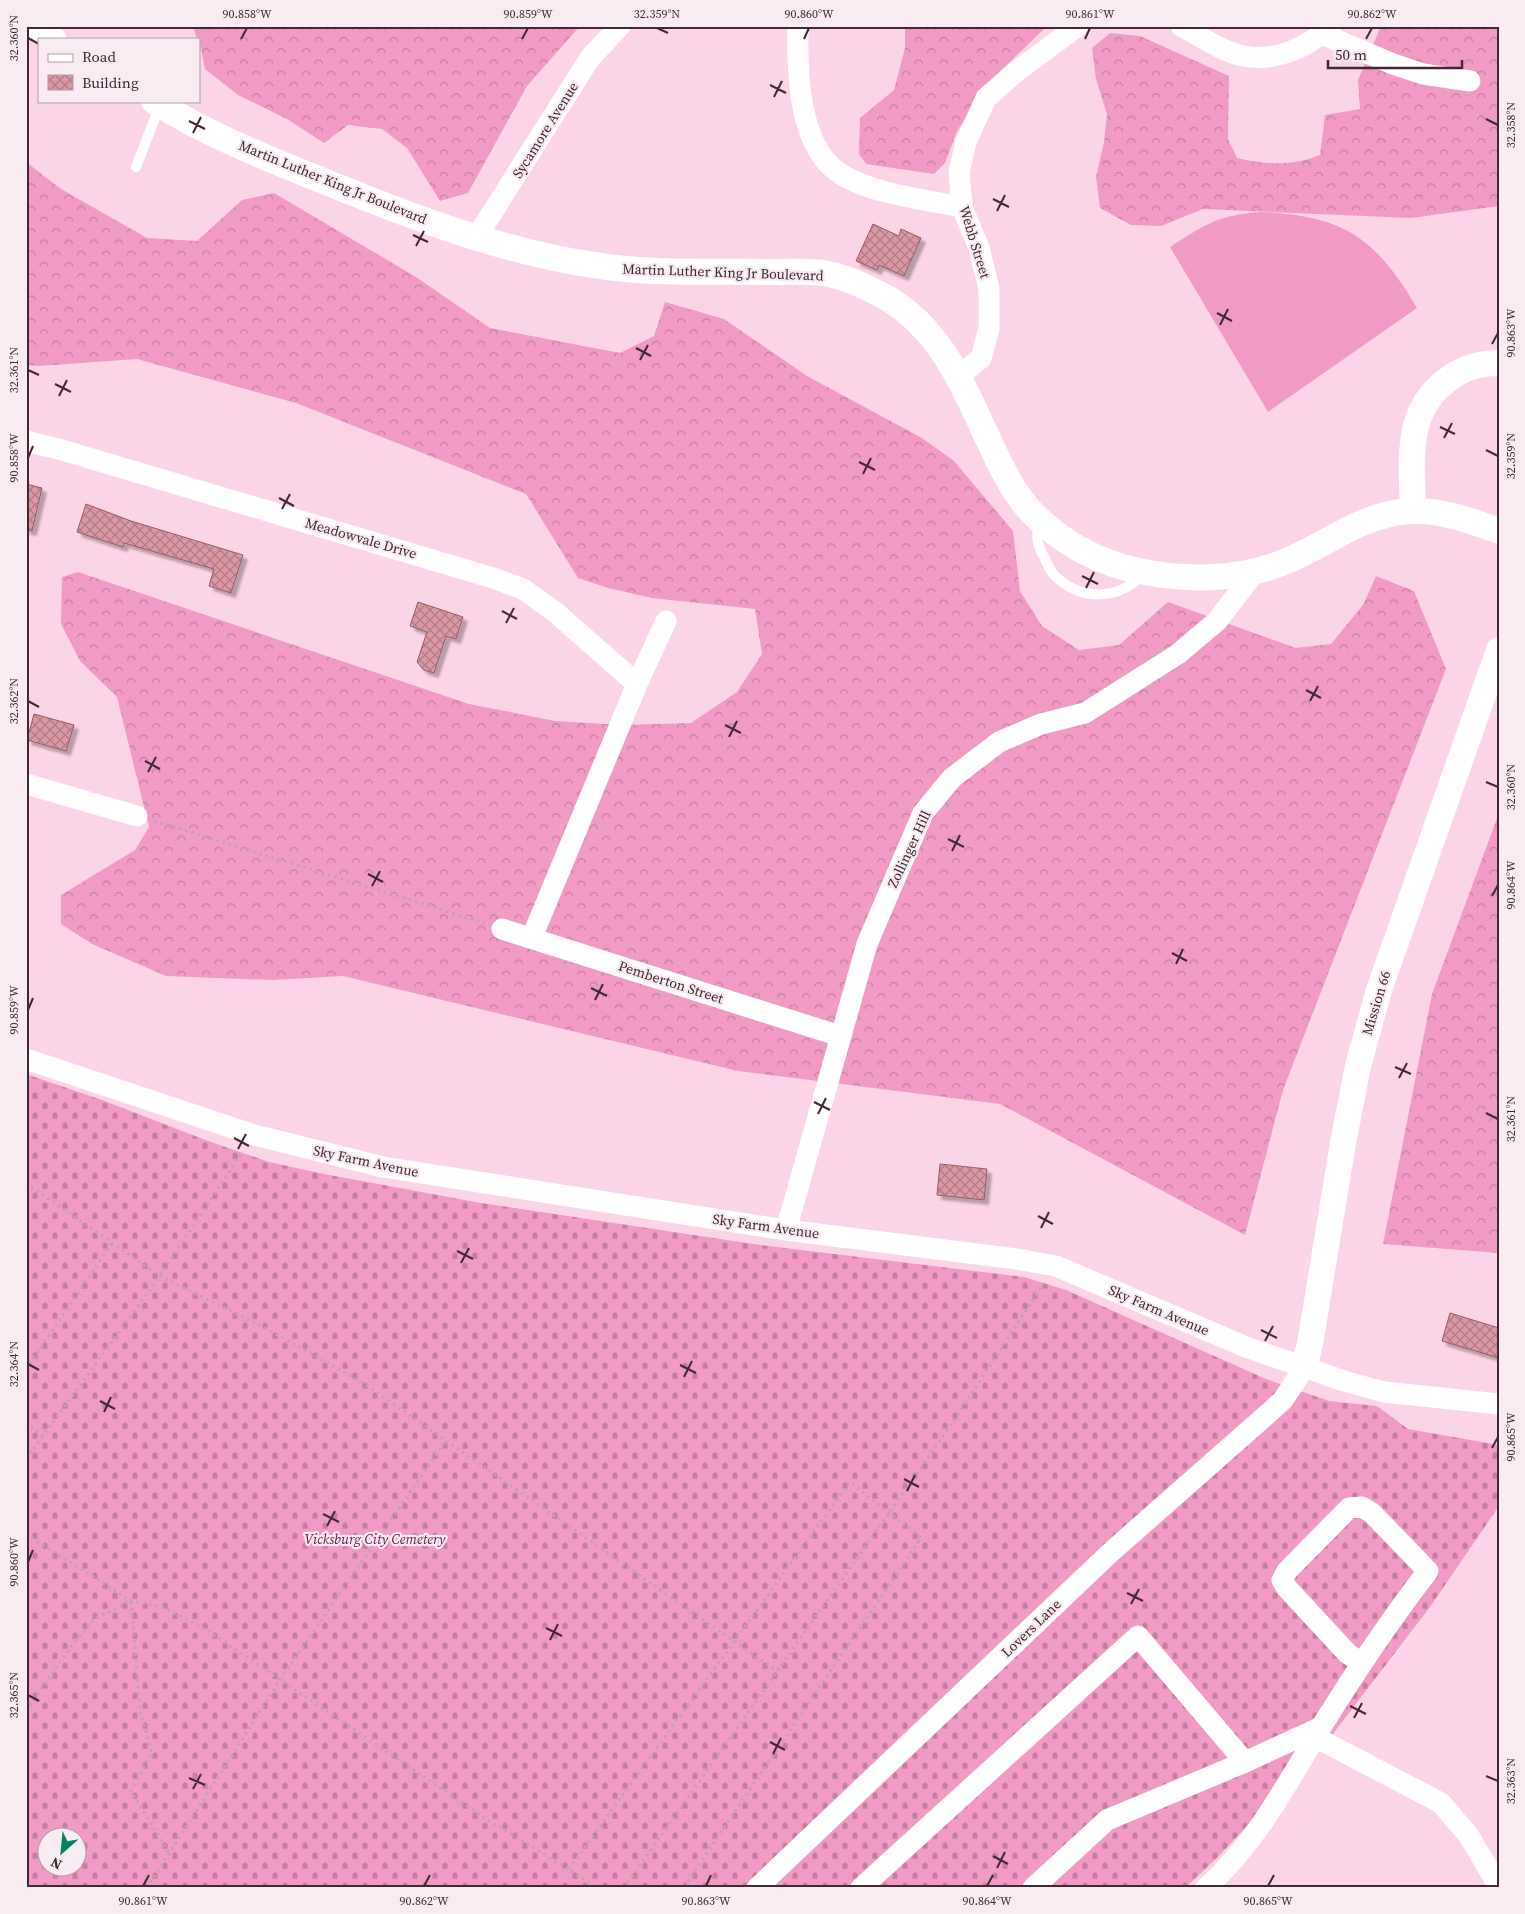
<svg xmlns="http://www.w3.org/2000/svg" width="1525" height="1914" viewBox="0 0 1525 1914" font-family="'Source Serif 4',serif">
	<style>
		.forest { fill: url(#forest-crowns) }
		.cemetery { fill: url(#cemetery-stones); fill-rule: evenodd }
		.pitch { fill: #f19ac5 }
		.building { fill: url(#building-cross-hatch); stroke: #965a64; filter: url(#shadow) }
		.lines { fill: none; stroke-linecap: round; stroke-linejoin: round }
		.path { stroke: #c3a1b1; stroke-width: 3; stroke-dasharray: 2.5 4; stroke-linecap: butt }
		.service { stroke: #fff; stroke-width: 10 }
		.minor { stroke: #fff; stroke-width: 21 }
		.tertiary { stroke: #fff; stroke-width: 26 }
		.ticks { fill: none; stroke: #402834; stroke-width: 2 }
		.labels { text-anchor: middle; stroke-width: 4.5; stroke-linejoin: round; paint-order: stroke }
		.street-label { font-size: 14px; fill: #402834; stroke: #f8ebf1 }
		.park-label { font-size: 14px; font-style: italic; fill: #6d154a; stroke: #f8ebf1 }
		.neatline { fill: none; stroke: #402834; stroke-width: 2 }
		.ticks-label { font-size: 12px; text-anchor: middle; fill: #402834 }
	</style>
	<defs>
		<pattern id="forest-crowns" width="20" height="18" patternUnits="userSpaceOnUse" patternTransform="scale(1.25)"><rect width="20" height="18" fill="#f19ac5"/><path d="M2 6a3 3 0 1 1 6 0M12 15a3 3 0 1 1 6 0" fill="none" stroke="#c57ea1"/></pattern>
		<pattern id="cemetery-stones" width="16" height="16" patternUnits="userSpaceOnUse" patternTransform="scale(1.25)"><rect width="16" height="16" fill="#f19ac5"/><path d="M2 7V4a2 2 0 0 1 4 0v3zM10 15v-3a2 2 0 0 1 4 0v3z" fill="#c57ea1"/></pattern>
		<pattern id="building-cross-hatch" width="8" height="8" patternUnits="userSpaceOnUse" patternTransform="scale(1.25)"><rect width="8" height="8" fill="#da98a3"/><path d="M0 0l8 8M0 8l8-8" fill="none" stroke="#b27c86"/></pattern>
		<filter id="shadow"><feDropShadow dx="4.5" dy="4.5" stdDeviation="1" flood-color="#0004"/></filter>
	</defs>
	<rect width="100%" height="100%" fill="#fbd5e7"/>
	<!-- forest -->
	<g class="forest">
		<path d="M 193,26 L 580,26 L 527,86 L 468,193 L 440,201 L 407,148 L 382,129 L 348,125 L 324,143 L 287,119 L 238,95 L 205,69 L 199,39 L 197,39 Z"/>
		<path d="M 905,26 L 1047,26 L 990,81 L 957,131 L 945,163 L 934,174 L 866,164 L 859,154 L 860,118 L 894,90 L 905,48 Z"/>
		<path d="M 1381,26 L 1499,26 L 1499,206 L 1411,218 L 1203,209 L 1161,226 L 1131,225 L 1100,208 L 1096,177 L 1104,142 L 1107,114 L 1096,79 L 1092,48 L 1110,33 L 1140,36 L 1229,76 L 1228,139 L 1237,158 C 1265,165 1293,166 1320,155 L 1325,115 L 1360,109 L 1358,80 Z"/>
		<path d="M 26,162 L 61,189 L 147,238 L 197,241 L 242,200 L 274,193 L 416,277 L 490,328 L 620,353 L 654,336 L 665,302 L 724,319 L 807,376 L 922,438 L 954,461 L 1013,531 L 1020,591 L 1042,626 L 1079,650 L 1119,645 L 1168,602 L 1296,648 L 1331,644 L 1363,605 L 1376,576 L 1414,591 L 1446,669 L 1283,1090 L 1245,1235 L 1000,1104 L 738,1071 L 343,976 L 272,980 L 166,976 L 92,944 L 61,924 L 61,895 L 135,850 L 149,827 L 117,697 L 80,661 L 61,624 L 62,577 L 78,572 L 469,704 L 555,721 L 622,725 L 691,723 L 737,692 L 762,654 L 755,609 L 652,598 L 608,588 L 578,578 L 526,494 L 296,403 L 137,359 L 39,366 L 26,365 Z"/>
		<path d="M 1499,813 L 1499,1253 L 1383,1244 L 1432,994 Z"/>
	</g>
	<!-- cemetery -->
	<path class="cemetery" d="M 26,1074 L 102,1100 L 208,1141 L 269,1162 L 324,1174 L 481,1203 L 760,1245 L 1024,1277 L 1066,1290 L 1266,1379 L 1329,1401 L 1377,1406 L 1408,1429 L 1499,1445 L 1499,1506 L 1430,1607 L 1329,1739 L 1216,1859 L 1185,1888 L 26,1888 ZM 48,1836 L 78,1836 L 78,1866 L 48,1866 Z"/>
	<!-- pitch -->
	<path class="pitch" d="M 1262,212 C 1344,216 1375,237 1417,308 L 1268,412 L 1170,247 C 1206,224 1218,215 1262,212 Z"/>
	<!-- building -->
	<g class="building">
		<path d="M 873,224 L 899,236 L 901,229 L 921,238 L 904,276 L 879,265 L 877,270 L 856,261 Z"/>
		<path d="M 26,484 L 42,488 L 32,531 L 26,530 Z"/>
		<path d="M 86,504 L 131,521 L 243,555 L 231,593 L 209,586 L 214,569 L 124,543 L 123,547 L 77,532 Z"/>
		<path d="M 418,602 L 463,617 L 456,639 L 446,636 L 434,673 L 424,670 L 417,662 L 427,632 L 410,626 Z"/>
		<path d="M 34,714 L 74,725 L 66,751 L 27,740 Z"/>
		<path d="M 940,1164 L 987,1169 L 984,1200 L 937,1195 Z"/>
		<path d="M 1450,1313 L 1499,1328 L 1499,1358 L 1442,1341 Z"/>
	</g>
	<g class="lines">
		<!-- path -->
		<g class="path">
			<path d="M 154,821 L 485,923"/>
			<path d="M 26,1183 L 160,1276 L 267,1329 L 362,1382 L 777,1671"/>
			<path d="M 26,1369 L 113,1242"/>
			<path d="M 26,1422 L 43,1436"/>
			<path d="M 26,1459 L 160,1276 L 243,1151"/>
			<path d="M 26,1534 L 131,1601 L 163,1607 L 202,1627 L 488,1820 L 599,1888"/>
			<path d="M 26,1711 L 70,1648 L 94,1619 L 131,1601 L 140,1711 L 152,1752 L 131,1791 L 169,1853"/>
			<path d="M 569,1869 L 850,1482 L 921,1538 L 683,1888"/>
			<path d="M 147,1888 L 280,1680 L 446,1440"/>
			<path d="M 624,1888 L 951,1425 L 1044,1283"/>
		</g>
		<!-- service -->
		<g class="service">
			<path d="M 136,167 L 160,105"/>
			<path d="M 1040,525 C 1035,535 1038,547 1044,557 C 1047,563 1051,573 1056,577 C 1083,601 1117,600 1143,575"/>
		</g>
		<!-- minor -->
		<g class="minor">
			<path d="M 798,26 C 797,69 798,145 838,172 C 866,193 927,200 962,207"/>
			<path d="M 1181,26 C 1200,36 1221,51 1243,56 C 1275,62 1308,48 1330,26"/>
			<path d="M 1322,34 L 1393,64 L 1423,74 L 1470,81"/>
			<path d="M 476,238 L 590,58 L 620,26"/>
			<path d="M 959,376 L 981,358 L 989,328 L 989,289 L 979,248 L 962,207 L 959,172 L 966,142 L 986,98 L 1017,71 L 1078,26"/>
			<path d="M 26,441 L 62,450 L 493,578 L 523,589 L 555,612 L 637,684"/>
			<path d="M 26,784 L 137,816"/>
			<path d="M 502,929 L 840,1036"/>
			<path d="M 532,937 L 637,684 L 666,621"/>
			<path d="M 26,1059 L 254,1135 L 383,1167 L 786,1230 L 1017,1259 L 1056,1266 L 1246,1347 L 1344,1381 L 1384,1392 L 1499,1404"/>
			<path d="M 786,1230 L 867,944 L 923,813 L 952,778 L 999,742 L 1041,724 L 1085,713 L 1178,654 L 1217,621 L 1257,569"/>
			<path d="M 1315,1737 L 1441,1803 L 1469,1836 L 1499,1887"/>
			<path d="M 757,1888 L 1111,1552 L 1272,1410 L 1283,1400 L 1304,1368"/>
			<path d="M 861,1888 L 1138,1636 L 1245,1762"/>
			<path d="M 1033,1888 L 1107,1820 L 1245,1762 L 1321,1727"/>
			<path d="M 1206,1888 C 1257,1842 1288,1782 1323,1724 C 1356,1671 1390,1620 1428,1571 L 1372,1513 L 1362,1507 L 1349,1508 L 1287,1571 L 1282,1580 L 1286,1587 L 1347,1653 L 1361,1663"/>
		</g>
		<!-- tertiary -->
		<g class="tertiary">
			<path d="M 33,26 L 53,39"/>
			<path d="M 154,101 C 206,134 264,157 321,180 C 414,218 507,254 607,267 C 660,274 716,271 769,272 C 786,272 805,271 823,273 C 844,276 869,288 887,298 C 955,338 973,417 1009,481 C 1033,525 1082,557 1130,569 C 1181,581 1240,582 1289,560 C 1331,542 1361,515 1409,511 C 1439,509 1471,521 1499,531"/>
			<path d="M 1413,511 C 1412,464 1404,412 1446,381 C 1462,368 1478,363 1499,363"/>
			<path d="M 1304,1368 L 1310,1344 L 1343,1143 L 1358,1066 L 1379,990 L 1499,650"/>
		</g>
	</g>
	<!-- ticks -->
	<path class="ticks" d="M 657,28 L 668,33M 28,38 L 39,44M 241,39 L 247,28M 522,39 L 528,28M 804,39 L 809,28M 1085,39 L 1090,28M 1366,39 L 1372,28M 770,85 L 786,93M 774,97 L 782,81M 1486,119 L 1498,125M 189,121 L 205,129M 193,133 L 201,117M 993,199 L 1009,207M 997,211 L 1005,195M 413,235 L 428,242M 416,246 L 424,231M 1217,313 L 1232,321M 1220,325 L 1228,309M 1492,344 L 1498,333M 636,348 L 651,356M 640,360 L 648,345M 28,370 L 39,375M 55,384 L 71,392M 59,396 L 67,380M 1440,427 L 1455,434M 1444,438 L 1452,423M 1486,450 L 1498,456M 28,458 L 33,446M 859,462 L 875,470M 863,474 L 871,458M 279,498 L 294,506M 282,509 L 290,494M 1082,576 L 1098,584M 1086,588 L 1094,572M 502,611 L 517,619M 506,623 L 514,608M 1306,690 L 1321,698M 28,701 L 39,707M 1310,701 L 1318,686M 725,725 L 741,733M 729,737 L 737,721M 145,761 L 160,769M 148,772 L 156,757M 1486,782 L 1498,787M 948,839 L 964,847M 952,851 L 960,835M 368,874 L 383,882M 372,886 L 380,871M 1492,896 L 1498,885M 1172,953 L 1187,961M 1176,964 L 1183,949M 591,988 L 607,996M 595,1000 L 603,984M 28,1010 L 33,998M 1395,1067 L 1411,1074M 1399,1078 L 1407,1063M 814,1102 L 830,1110M 1486,1113 L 1498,1119M 818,1114 L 826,1098M 234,1138 L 249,1146M 238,1149 L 246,1134M 1038,1216 L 1053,1224M 1041,1228 L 1049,1212M 457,1251 L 473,1259M 461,1263 L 469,1248M 1261,1330 L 1277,1338M 1265,1341 L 1273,1326M 28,1364 L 39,1370M 680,1365 L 696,1373M 684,1377 L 692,1361M 100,1401 L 115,1409M 104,1412 L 111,1397M 1492,1448 L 1498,1437M 904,1479 L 919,1487M 907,1491 L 915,1475M 323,1514 L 339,1522M 327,1526 L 335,1511M 28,1562 L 33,1550M 1127,1593 L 1143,1601M 1131,1604 L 1139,1589M 546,1628 L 562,1636M 550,1640 L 558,1624M 28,1695 L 39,1701M 1350,1706 L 1366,1714M 1354,1718 L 1362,1703M 770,1742 L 785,1750M 773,1754 L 781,1738M 1486,1776 L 1498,1781M 189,1778 L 205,1785M 193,1789 L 201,1774M 993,1856 L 1008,1864M 997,1868 L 1005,1852M 143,1886 L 149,1875M 424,1886 L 430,1875M 706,1886 L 711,1875M 987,1886 L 993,1875M 1268,1886 L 1274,1875"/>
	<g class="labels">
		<!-- street labels -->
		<g class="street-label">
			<text transform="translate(545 130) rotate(-58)" y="5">Sycamore Avenue</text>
			<text transform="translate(333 182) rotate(22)" y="5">Martin Luther King Jr Boulevard</text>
			<text transform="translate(975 242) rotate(73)" y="5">Webb Street</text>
			<text transform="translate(723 272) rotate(2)" y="5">Martin Luther King Jr Boulevard</text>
			<text transform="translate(361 538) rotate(16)" y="5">Meadowvale Drive</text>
			<text transform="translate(909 849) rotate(-65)" y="5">Zollinger Hill</text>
			<text transform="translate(671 982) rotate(18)" y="5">Pemberton Street</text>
			<text transform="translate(1376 1003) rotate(-73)" y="5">Mission 66</text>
			<text transform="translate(366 1161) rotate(12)" y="5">Sky Farm Avenue</text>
			<text transform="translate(766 1226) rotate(8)" y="5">Sky Farm Avenue</text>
			<text transform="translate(1159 1310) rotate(23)" y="5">Sky Farm Avenue</text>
			<text transform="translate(1031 1628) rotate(-44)" y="5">Lovers Lane</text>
		</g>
		<!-- park labels -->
		<g class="park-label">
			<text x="375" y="1544">Vicksburg City Cemetery</text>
		</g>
	</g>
	<!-- border -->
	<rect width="1525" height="1914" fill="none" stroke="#f8ebf1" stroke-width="55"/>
	<!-- legend -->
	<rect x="38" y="38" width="162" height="65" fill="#f8ebf1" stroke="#ae9da5"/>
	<rect x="48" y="54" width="25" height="8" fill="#ffffff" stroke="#ae9da5"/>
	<text x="82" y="62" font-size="15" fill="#402834">Road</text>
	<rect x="48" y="75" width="25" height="15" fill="url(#building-cross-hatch)" stroke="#ae9da5"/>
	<text x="82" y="88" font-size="15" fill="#402834">Building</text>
	<!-- north arrow -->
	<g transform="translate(62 1852) rotate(207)"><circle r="24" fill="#f8ebf1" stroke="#ae9da5"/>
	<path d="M0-4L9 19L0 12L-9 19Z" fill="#038364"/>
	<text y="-8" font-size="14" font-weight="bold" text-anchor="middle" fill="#402834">N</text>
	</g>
	<!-- scale -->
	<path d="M1328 60v8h134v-8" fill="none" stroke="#402834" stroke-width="2.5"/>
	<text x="1335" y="60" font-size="15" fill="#402834" stroke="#f8ebf1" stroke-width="4" paint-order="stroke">50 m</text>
	<rect x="28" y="28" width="1470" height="1858" class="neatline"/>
	<g class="ticks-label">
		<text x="247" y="18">90.858°W</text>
		<text x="528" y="18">90.859°W</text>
		<text x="657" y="18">32.359°N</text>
		<text x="809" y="18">90.860°W</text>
		<text x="1090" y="18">90.861°W</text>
		<text x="1372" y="18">90.862°W</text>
		<text transform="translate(14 38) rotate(-90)" y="4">32.360°N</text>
		<text transform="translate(1511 125) rotate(-90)" y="4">32.358°N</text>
		<text transform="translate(1511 333) rotate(-90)" y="4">90.863°W</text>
		<text transform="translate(14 370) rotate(-90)" y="4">32.361°N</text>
		<text transform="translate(1511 456) rotate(-90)" y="4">32.359°N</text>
		<text transform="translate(14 458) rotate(-90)" y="4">90.858°W</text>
		<text transform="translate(14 701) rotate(-90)" y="4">32.362°N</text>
		<text transform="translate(1511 787) rotate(-90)" y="4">32.360°N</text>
		<text transform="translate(1511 885) rotate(-90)" y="4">90.864°W</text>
		<text transform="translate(14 1010) rotate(-90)" y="4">90.859°W</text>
		<text transform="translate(1511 1119) rotate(-90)" y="4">32.361°N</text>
		<text transform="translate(14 1364) rotate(-90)" y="4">32.364°N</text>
		<text transform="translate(1511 1437) rotate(-90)" y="4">90.865°W</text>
		<text transform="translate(14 1562) rotate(-90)" y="4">90.860°W</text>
		<text transform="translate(14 1695) rotate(-90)" y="4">32.365°N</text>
		<text transform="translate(1511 1781) rotate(-90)" y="4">32.363°N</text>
		<text x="143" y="1905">90.861°W</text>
		<text x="424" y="1905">90.862°W</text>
		<text x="706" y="1905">90.863°W</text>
		<text x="987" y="1905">90.864°W</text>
		<text x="1268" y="1905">90.865°W</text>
	</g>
</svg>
